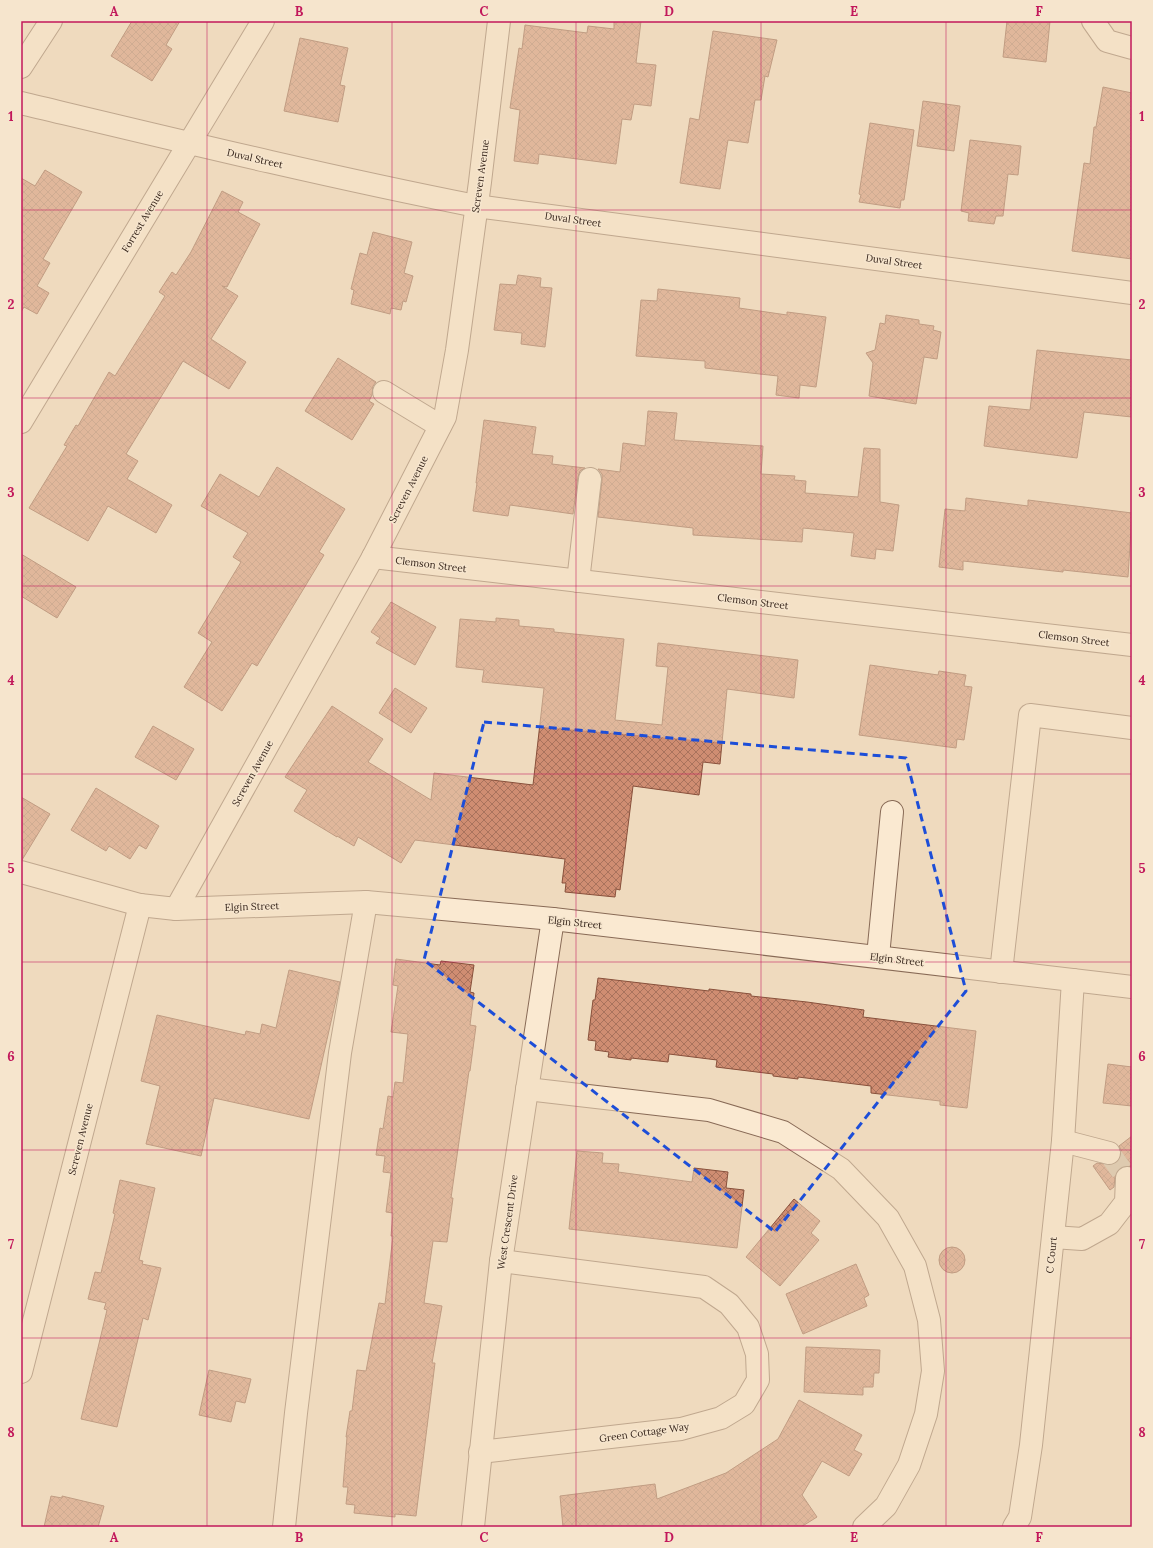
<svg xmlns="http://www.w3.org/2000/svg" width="1153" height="1548" viewBox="0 0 1153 1548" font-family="Lora,serif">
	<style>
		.building { fill: url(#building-cross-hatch); stroke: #88503b }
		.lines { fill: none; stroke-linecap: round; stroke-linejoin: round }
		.minor-tunnel { stroke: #cab69d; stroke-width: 22; stroke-dasharray: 22 11; stroke-linecap: butt }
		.minor-casing { stroke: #886a56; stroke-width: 24 }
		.minor { stroke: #fae9d1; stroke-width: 22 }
		.marked { fill: none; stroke: #1d4ed8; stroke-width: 3; stroke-dasharray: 8 5; stroke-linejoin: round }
		.grid { fill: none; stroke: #c2185b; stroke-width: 1; stroke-opacity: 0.55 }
		.labels { text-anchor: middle; stroke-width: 3; stroke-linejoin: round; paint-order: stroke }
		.street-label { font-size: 10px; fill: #36251b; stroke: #f6e5cd }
		.neatline { fill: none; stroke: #c2185b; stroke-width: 1.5 }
		.grid-label { font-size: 13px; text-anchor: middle; font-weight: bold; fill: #c2185b }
	</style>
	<defs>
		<pattern id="building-cross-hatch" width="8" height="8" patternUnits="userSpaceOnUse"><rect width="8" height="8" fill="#cf8d72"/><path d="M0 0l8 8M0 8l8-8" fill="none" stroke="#a9735d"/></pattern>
	</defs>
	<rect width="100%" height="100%" fill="#efdabe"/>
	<!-- building -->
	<g class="building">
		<path d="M 132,21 L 180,21 L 166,45 L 172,49 L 152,81 L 111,56 Z"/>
		<path d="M 614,21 L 641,21 L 636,63 L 656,65 L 651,106 L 634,104 L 631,120 L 622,119 L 616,164 L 539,154 L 538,164 L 514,161 L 520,110 L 510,108 L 519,48 L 522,49 L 525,25 L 587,33 L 588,26 L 614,29 Z"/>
		<path d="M 1007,21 L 1050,21 L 1046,62 L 1003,57 Z"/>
		<path d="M 713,31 L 777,40 L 768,77 L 765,76 L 761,100 L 755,100 L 748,143 L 728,140 L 720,189 L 680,183 L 690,118 L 699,120 Z"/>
		<path d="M 300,38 L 348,48 L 340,85 L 345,86 L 338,122 L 284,111 Z"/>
		<path d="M 1103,87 L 1132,93 L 1132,259 L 1072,251 L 1084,163 L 1090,164 L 1094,127 L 1096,127 Z"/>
		<path d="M 923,101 L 960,106 L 954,151 L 917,146 Z"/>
		<path d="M 870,123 L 914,130 L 904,200 L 901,200 L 900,208 L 859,202 L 861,195 L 859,194 Z"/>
		<path d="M 970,140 L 1021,146 L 1018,175 L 1008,174 L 1003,216 L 996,216 L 994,224 L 968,221 L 969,213 L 961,211 Z"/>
		<path d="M 45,170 L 82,192 L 43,259 L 50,263 L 37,286 L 49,293 L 37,314 L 24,307 L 21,312 L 21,178 L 35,186 Z"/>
		<path d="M 222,191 L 243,202 L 238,212 L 260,224 L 227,287 L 222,286 L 238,296 L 211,339 L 246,362 L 229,389 L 183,361 L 126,454 L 138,461 L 127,479 L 172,505 L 156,533 L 108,506 L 88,541 L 29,508 L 67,446 L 64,445 L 76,425 L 78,426 L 109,372 L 115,376 L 165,296 L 159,292 L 172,272 L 176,275 L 191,252 Z"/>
		<path d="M 373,232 L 412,242 L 404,273 L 413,276 L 406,302 L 403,301 L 401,310 L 391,308 L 390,314 L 351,304 L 354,290 L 351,289 L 360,253 L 367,255 Z"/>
		<path d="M 518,275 L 541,278 L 540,287 L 552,288 L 545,347 L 521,344 L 522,333 L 494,330 L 500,284 L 516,285 Z"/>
		<path d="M 658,289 L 740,298 L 739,308 L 787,315 L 787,312 L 826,317 L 816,387 L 800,385 L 799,398 L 776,395 L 778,376 L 705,368 L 705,361 L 636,356 L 641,300 L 657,301 Z"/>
		<path d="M 886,315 L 919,320 L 919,324 L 934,326 L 933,330 L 941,332 L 937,359 L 924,357 L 916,404 L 869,396 L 873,363 L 866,353 L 875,350 L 880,323 L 885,324 Z"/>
		<path d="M 1037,350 L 1132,360 L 1132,417 L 1084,412 L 1077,458 L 984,446 L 989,406 L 1030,410 Z"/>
		<path d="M 338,358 L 376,382 L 373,386 L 372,395 L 369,401 L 374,404 L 352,440 L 305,411 Z"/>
		<path d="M 648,411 L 677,413 L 674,440 L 763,446 L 761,474 L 795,476 L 794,480 L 806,481 L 805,493 L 858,497 L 864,448 L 880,449 L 880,502 L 899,505 L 893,551 L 876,549 L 875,559 L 851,556 L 854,533 L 803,528 L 802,542 L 787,541 L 693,535 L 693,528 L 598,517 L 602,480 L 602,474 L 598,469 L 620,472 L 623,443 L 645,446 Z"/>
		<path d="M 484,420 L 536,427 L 532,454 L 553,456 L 552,464 L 585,468 L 580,471 L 578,477 L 573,514 L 510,505 L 508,516 L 473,511 L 477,483 L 476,483 Z"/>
		<path d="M 277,467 L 345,509 L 319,552 L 324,555 L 266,651 L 257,666 L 252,663 L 222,711 L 184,687 L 212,642 L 198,633 L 241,562 L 233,557 L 248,533 L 201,506 L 220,474 L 259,497 Z"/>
		<path d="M 966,498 L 1028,506 L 1028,500 L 1132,513 L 1128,577 L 1063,570 L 1063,572 L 963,561 L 963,570 L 939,567 L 945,509 L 965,511 Z"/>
		<path d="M 21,554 L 76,587 L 57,618 L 21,596 Z"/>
		<path d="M 391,602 L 436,627 L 415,665 L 376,643 L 380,638 L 371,632 Z"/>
		<path d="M 496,618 L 519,620 L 519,626 L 554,629 L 554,632 L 624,639 L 615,720 L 662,725 L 668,667 L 656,666 L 658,643 L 798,660 L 794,698 L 727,689 L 720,764 L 703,762 L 699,795 L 633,786 L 620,890 L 616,889 L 615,897 L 565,892 L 566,883 L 562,883 L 565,859 L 415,840 L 401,863 L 358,837 L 354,846 L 337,836 L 337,837 L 294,811 L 307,790 L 285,777 L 332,706 L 383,739 L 368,762 L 431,800 L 434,773 L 533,785 L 544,688 L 482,682 L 484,670 L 456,667 L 460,619 L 496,622 Z"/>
		<path d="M 870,665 L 938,675 L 939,671 L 966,675 L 964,686 L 972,687 L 964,740 L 957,739 L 956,748 L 859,735 Z"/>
		<path d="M 395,688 L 427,708 L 411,733 L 379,713 Z"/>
		<path d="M 153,726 L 194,749 L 176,780 L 135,757 Z"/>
		<path d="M 96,788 L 159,826 L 146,849 L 139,845 L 130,859 L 109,846 L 106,851 L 71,830 Z"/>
		<path d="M 21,797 L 50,814 L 22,860 L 21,860 Z"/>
		<path d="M 396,959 L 440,965 L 441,961 L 474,965 L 470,992 L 474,993 L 470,1025 L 476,1026 L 470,1071 L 469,1071 L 451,1198 L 453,1198 L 447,1242 L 433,1241 L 424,1303 L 442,1306 L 432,1363 L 435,1363 L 416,1516 L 395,1514 L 395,1517 L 354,1513 L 355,1505 L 346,1504 L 348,1487 L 343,1487 L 347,1437 L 346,1437 L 350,1411 L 352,1411 L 357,1370 L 366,1371 L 379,1303 L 385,1304 L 393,1236 L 391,1236 L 393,1213 L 386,1212 L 391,1173 L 383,1172 L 385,1156 L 376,1155 L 380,1128 L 383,1129 L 388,1096 L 393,1097 L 395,1082 L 403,1083 L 408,1034 L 391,1032 L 398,986 L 393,985 Z"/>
		<path d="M 289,970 L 340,982 L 309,1119 L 214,1098 L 201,1156 L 146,1144 L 160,1086 L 141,1081 L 157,1015 L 245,1035 L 246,1031 L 260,1034 L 262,1024 L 276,1028 Z"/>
		<path d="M 598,978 L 709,991 L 709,989 L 751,994 L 751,996 L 807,1002 L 864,1010 L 863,1017 L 976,1031 L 967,1108 L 940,1105 L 940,1101 L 871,1093 L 871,1086 L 798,1077 L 798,1079 L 773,1076 L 773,1074 L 716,1067 L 717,1060 L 669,1054 L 668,1062 L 631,1058 L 631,1060 L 608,1057 L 609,1052 L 595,1050 L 596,1041 L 588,1040 L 593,1000 L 595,1000 Z"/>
		<path d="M 1108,1064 L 1132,1067 L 1132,1106 L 1103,1103 Z"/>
		<path d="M 1132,1136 L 1132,1167 L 1127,1166 L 1122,1167 L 1117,1171 L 1115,1177 L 1114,1187 L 1110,1190 L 1093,1166 L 1097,1163 L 1112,1165 L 1118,1162 L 1121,1156 L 1121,1150 L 1119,1146 Z"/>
		<path d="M 577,1151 L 603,1153 L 602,1163 L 619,1164 L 618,1172 L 692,1182 L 694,1168 L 728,1172 L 726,1188 L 744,1190 L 737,1248 L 569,1229 Z"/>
		<path d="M 120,1180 L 155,1188 L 139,1260 L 143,1261 L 142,1264 L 161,1268 L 148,1320 L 143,1318 L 117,1427 L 81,1419 L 107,1310 L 104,1309 L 106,1303 L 88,1299 L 95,1272 L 101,1273 L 115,1214 L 113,1213 Z"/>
		<path d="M 794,1199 L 820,1221 L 811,1233 L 819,1240 L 780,1286 L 746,1257 Z"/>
		<circle cx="952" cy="1260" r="13"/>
		<path d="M 856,1264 L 869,1295 L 864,1298 L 867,1306 L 803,1334 L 786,1294 Z"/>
		<path d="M 806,1347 L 880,1350 L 879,1373 L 874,1373 L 873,1387 L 863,1387 L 863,1395 L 804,1392 Z"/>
		<path d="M 209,1370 L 251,1379 L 245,1403 L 236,1401 L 231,1422 L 199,1415 Z"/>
		<path d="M 799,1400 L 862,1435 L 854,1450 L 862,1454 L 849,1476 L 822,1461 L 802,1495 L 817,1517 L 801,1527 L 563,1527 L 560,1496 L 655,1484 L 657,1499 L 726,1473 L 778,1439 Z"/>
		<path d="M 51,1496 L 62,1498 L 62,1496 L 104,1506 L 98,1527 L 44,1527 Z"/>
	</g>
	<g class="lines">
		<!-- minor-tunnel -->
		<path class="minor-tunnel" d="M 1109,1153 L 1127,1178"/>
		<!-- minor casing -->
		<g class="minor-casing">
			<g id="minor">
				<path d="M 1093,21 L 1107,41 L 1132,48"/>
				<path d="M 21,67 L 51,21"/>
				<path d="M 21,103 C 172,139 324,176 476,206 L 1132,293"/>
				<path d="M 384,392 L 440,426"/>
				<path d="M 21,422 L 263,21"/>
				<path d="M 373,557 L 1132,645"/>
				<path d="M 578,581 L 590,479"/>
				<path d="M 21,872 L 140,905 L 176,909 L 366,902 L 553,919 L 1132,987"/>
				<path d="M 176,909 L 373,557 L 445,417 L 457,350 L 480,182 L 499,21"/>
				<path d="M 878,956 L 892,812"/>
				<path d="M 1001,972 L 1030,715 L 1132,728"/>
				<path d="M 527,1089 L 709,1110 L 783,1132 L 841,1169 L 888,1218 L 915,1266 L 929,1320 L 933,1371 L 926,1414 L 909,1465 L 886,1506 L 864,1527"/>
				<path d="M 1063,1141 L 1109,1153"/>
				<path d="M 1053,1237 L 1082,1239 L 1109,1224 L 1126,1202 L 1127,1178"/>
				<path d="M 21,1372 L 140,905"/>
				<path d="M 480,1452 L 681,1429 L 721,1418 L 744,1404 L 758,1380 L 757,1354 L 748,1327 L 729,1304 L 704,1287 L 501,1261"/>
				<path d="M 284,1527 L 296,1413 L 340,1053 L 366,902"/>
				<path d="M 473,1527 L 501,1261 L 553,919"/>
				<path d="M 1014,1527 L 1020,1517 L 1031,1445 L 1063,1141 L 1073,980"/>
			</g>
		</g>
		<!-- minor -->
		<use href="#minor" class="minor"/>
	</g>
	<!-- marked area -->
	<path d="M0 0H1153V1548H0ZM 484,722 L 906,758 L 966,991 L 775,1232 L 424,960 Z" fill="#efdabe" fill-opacity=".55" fill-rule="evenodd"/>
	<path class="marked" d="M 484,722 L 906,758 L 966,991 L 775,1232 L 424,960 Z"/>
	<!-- grid -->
	<path class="grid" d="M 207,21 L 207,1527M 392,21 L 392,1527M 576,21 L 576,1527M 761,21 L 761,1527M 946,21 L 946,1527M 21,210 L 1132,210M 21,398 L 1132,398M 21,586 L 1132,586M 21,774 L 1132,774M 21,962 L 1132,962M 21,1150 L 1132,1150M 21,1338 L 1132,1338"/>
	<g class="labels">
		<!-- street labels -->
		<g class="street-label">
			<text transform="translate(255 158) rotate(13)" y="4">Duval Street</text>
			<text transform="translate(480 176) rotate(-82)" y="4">Screven Avenue</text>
			<text transform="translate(573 219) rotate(8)" y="4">Duval Street</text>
			<text transform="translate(142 221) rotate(-59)" y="4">Forrest Avenue</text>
			<text transform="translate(894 261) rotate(8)" y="4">Duval Street</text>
			<text transform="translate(408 489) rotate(-63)" y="4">Screven Avenue</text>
			<text transform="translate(431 564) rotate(7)" y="4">Clemson Street</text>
			<text transform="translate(753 601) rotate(7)" y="4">Clemson Street</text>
			<text transform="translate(1074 638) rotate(7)" y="4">Clemson Street</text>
			<text transform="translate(252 773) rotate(-61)" y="4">Screven Avenue</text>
			<text transform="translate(252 906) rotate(-2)" y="4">Elgin Street</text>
			<text transform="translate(575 922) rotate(6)" y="4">Elgin Street</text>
			<text transform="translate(897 959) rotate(7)" y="4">Elgin Street</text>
			<text transform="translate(80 1139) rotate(-76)" y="4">Screven Avenue</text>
			<text transform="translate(507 1222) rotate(-82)" y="4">West Crescent Drive</text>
			<text transform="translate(1051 1255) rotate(-84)" y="4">C Court</text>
			<text transform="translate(644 1432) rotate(-8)" y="4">Green Cottage Way</text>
		</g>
	</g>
	<!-- border -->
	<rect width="1153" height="1548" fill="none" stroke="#f6e5cd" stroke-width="44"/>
	<rect x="22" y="22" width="1109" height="1504" class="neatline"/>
	<g class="grid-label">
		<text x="114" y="16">A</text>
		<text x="299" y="16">B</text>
		<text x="484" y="16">C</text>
		<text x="669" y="16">D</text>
		<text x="854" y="16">E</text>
		<text x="1039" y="16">F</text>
		<text x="11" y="121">1</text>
		<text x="1142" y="121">1</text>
		<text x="11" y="309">2</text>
		<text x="1142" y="309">2</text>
		<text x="11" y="497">3</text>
		<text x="1142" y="497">3</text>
		<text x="11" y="685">4</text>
		<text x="1142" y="685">4</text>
		<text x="11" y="873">5</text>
		<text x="1142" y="873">5</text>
		<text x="11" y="1061">6</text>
		<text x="1142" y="1061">6</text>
		<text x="11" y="1249">7</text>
		<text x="1142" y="1249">7</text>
		<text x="11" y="1437">8</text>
		<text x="1142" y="1437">8</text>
		<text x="114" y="1542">A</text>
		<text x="299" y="1542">B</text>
		<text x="484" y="1542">C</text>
		<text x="669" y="1542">D</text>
		<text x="854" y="1542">E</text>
		<text x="1039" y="1542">F</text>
	</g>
</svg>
